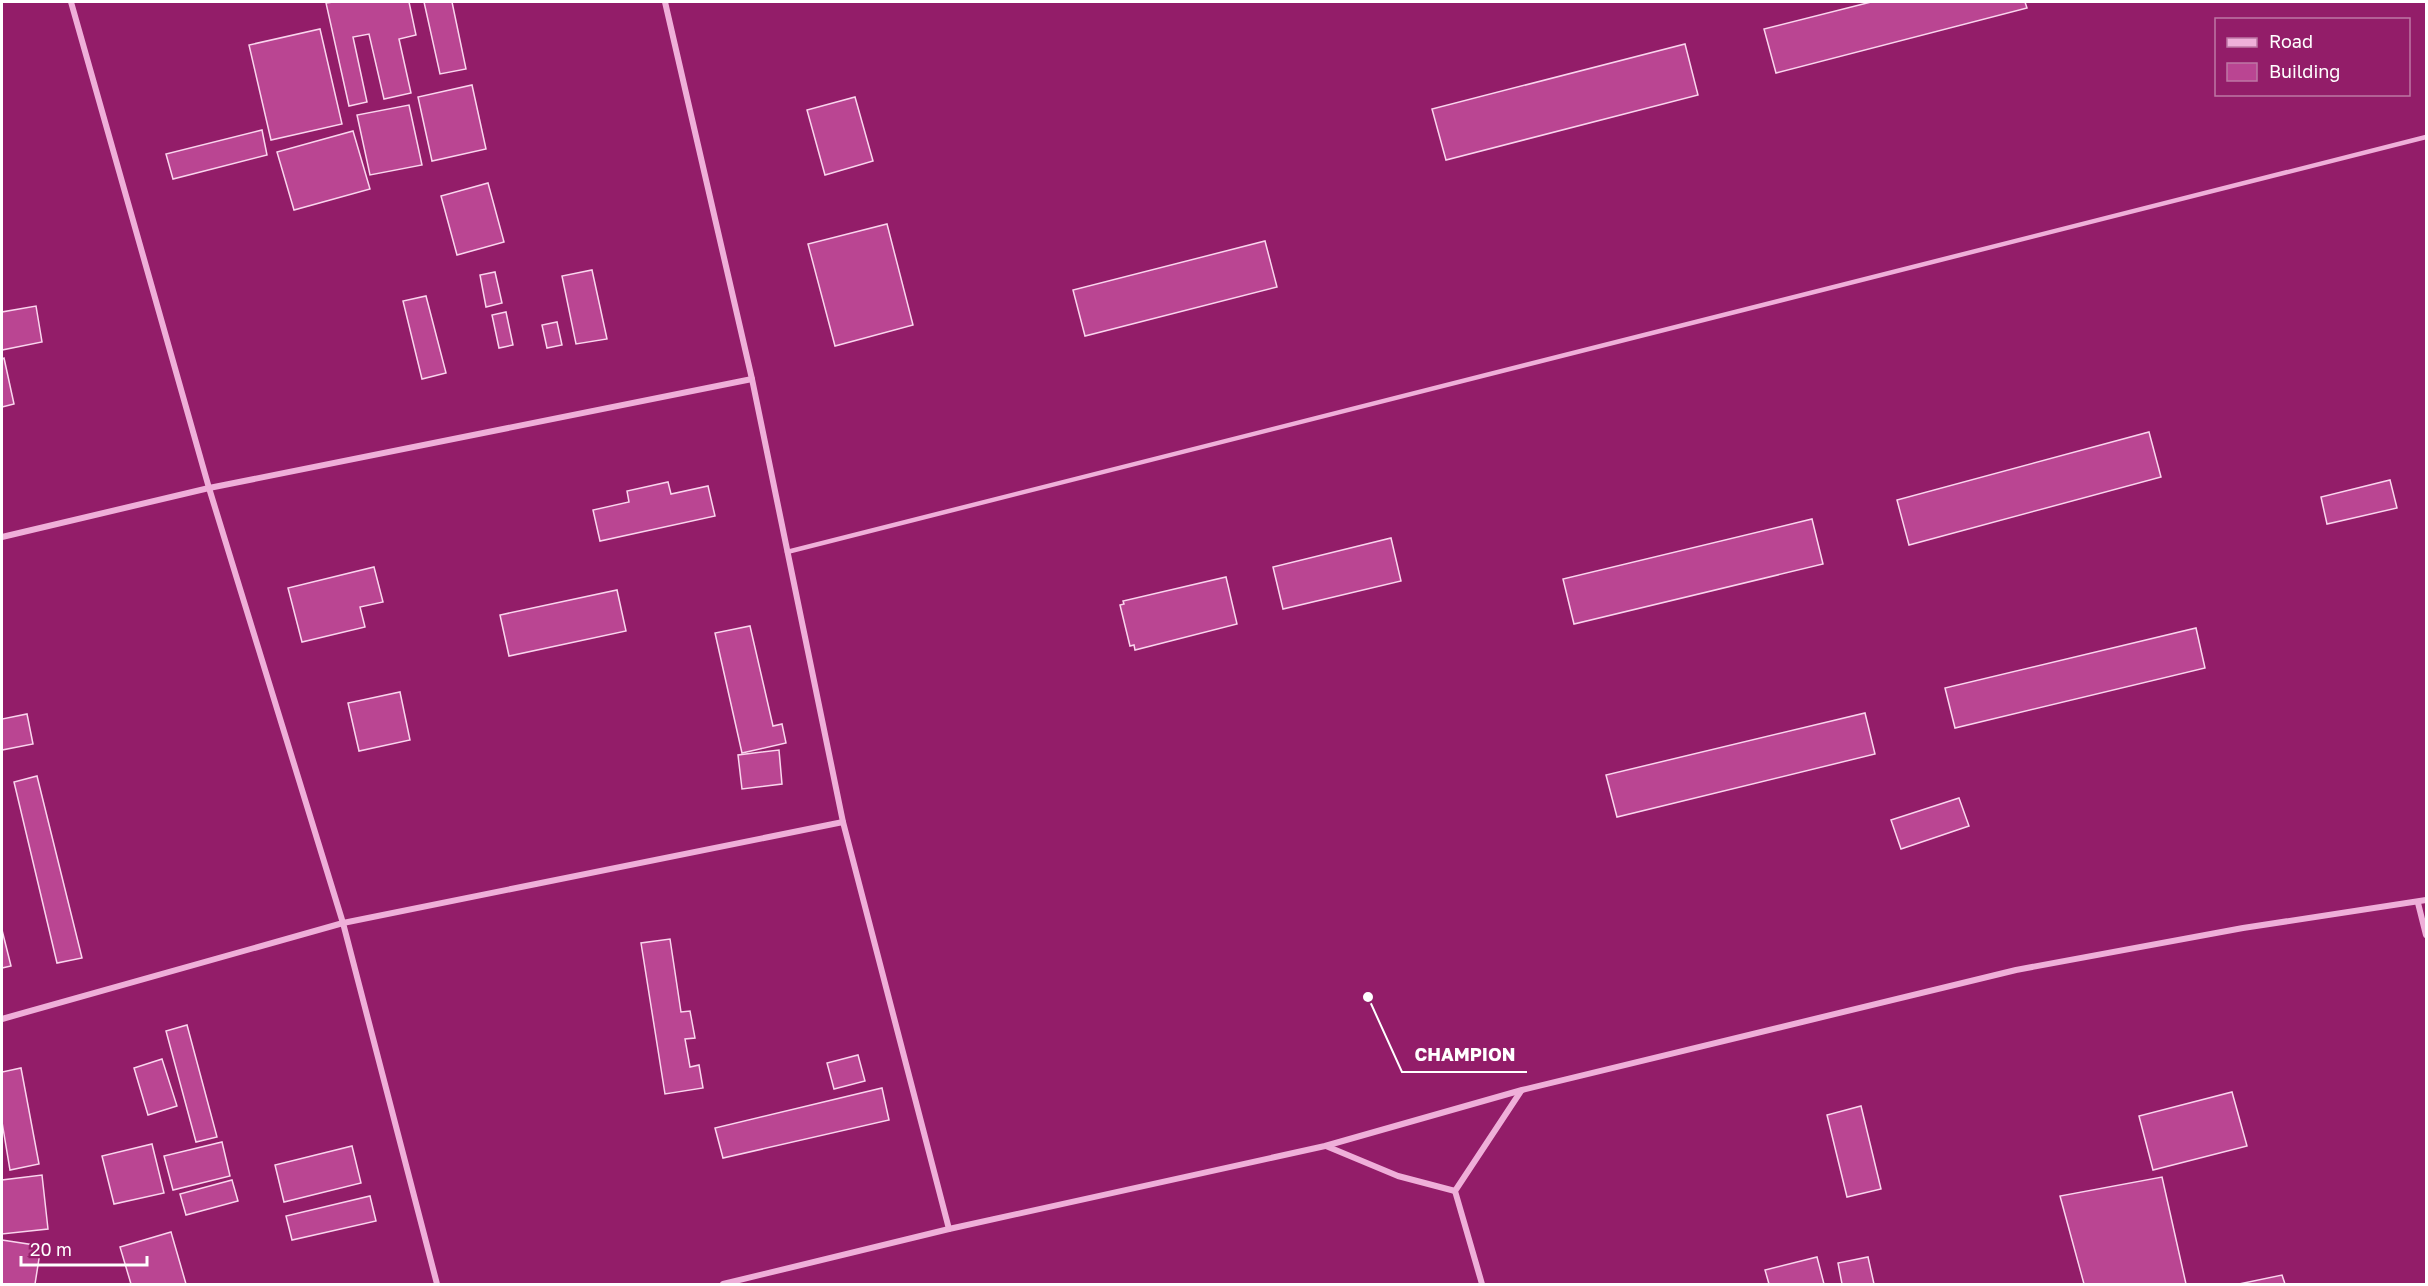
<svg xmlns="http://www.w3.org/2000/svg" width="2428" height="1286" viewBox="0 0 2428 1286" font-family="'Golos Text',sans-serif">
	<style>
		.building { fill: #ba4592; stroke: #fad5ee; stroke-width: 1.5 }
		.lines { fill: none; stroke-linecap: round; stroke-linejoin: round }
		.service { stroke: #efafd9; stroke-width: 4.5 }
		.minor { stroke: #efafd9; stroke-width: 6 }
		.leader { fill: none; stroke: #fff; stroke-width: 2 }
		.callout-dot { fill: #fff; stroke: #931d69; stroke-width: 2 }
		.callout-label { font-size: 18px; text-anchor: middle; font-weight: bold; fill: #fff; stroke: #931d69; stroke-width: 4.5; stroke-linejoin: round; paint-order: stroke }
	</style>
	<rect width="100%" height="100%" fill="#931d69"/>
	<!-- building -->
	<g class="building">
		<path d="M 333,2 L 409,2 L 416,35 L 399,39 L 411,93 L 384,99 L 369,34 L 353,37 L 367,102 L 349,106 L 326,3 Z"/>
		<path d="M 424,2 L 452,2 L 466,69 L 440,74 Z"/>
		<path d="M 1871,2 L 2025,2 L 2027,8 L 1776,73 L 1764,29 Z"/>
		<path d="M 320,29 L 342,124 L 271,140 L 249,45 Z"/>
		<path d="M 1685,44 L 1698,95 L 1446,160 L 1432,109 Z"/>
		<path d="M 472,85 L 486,149 L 432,161 L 418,97 Z"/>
		<path d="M 855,97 L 873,161 L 825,175 L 807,110 Z"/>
		<path d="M 409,105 L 422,165 L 370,175 L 357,115 Z"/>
		<path d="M 262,130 L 267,155 L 173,179 L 166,154 Z"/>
		<path d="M 353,131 L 370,189 L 294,210 L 277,152 Z"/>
		<path d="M 488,183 L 504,242 L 457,255 L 441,196 Z"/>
		<path d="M 887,224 L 913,325 L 835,346 L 808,244 Z"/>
		<path d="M 1265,241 L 1277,287 L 1085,336 L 1073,290 Z"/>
		<path d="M 592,270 L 607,339 L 576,344 L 562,276 Z"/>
		<path d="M 495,272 L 502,303 L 486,307 L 480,275 Z"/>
		<path d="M 426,296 L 446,373 L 422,379 L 403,301 Z"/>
		<path d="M 36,306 L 42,342 L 2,350 L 2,312 Z"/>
		<path d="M 506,312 L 513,345 L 499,348 L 492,315 Z"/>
		<path d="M 557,322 L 562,345 L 547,348 L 542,325 Z"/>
		<path d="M 4,358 L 14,404 L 2,407 L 2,359 Z"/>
		<path d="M 2149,432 L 2161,477 L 1909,545 L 1897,500 Z"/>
		<path d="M 2390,480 L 2397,508 L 2327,524 L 2321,497 Z"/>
		<path d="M 668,482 L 671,494 L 708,486 L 715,516 L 600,541 L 593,510 L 629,502 L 627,491 Z"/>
		<path d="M 1812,519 L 1823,564 L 1574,624 L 1563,579 Z"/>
		<path d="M 1391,538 L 1401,581 L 1283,609 L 1273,567 Z"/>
		<path d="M 374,567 L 383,602 L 360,607 L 365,627 L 302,642 L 288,588 Z"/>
		<path d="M 1226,577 L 1237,624 L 1135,650 L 1134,645 L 1130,646 L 1120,605 L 1124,604 L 1123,601 Z"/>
		<path d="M 617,590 L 626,631 L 509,656 L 500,615 Z"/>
		<path d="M 750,626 L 773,726 L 782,724 L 786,743 L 742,753 L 715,633 Z"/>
		<path d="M 2196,628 L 2205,668 L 1955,728 L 1945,688 Z"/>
		<path d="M 400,692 L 410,740 L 359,751 L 348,703 Z"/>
		<path d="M 1865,713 L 1875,754 L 1617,817 L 1606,775 Z"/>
		<path d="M 27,714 L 33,744 L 2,750 L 2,719 Z"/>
		<path d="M 779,750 L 782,784 L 742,789 L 738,755 Z"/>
		<path d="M 37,776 L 82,958 L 57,963 L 14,782 Z"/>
		<path d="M 1959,798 L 1969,826 L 1901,849 L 1891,820 Z"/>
		<path d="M 2,930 L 11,966 L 2,968 Z"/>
		<path d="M 670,939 L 681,1012 L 690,1011 L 695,1038 L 685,1039 L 690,1067 L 699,1065 L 703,1088 L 665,1094 L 641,943 Z"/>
		<path d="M 187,1025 L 217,1137 L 196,1142 L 166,1031 Z"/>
		<path d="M 858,1055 L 865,1081 L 834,1089 L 827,1063 Z"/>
		<path d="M 162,1059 L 177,1106 L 148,1115 L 134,1068 Z"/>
		<path d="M 21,1068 L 39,1164 L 10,1170 L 2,1122 L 2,1072 Z"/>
		<path d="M 882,1088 L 889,1120 L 723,1158 L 715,1128 Z"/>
		<path d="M 2232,1092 L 2247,1146 L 2153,1170 L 2139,1116 Z"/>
		<path d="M 1861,1106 L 1881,1189 L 1847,1197 L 1827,1115 Z"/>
		<path d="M 222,1142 L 230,1176 L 173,1190 L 164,1156 Z"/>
		<path d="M 152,1144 L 164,1193 L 114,1204 L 102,1156 Z"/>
		<path d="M 352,1146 L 361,1183 L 284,1202 L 275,1165 Z"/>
		<path d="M 42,1175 L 48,1229 L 2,1234 L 2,1180 Z"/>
		<path d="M 2162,1177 L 2186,1284 L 2084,1284 L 2060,1196 Z"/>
		<path d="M 232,1180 L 238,1201 L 186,1215 L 180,1194 Z"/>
		<path d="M 370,1196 L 376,1221 L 292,1240 L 286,1216 Z"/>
		<path d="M 171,1232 L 186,1284 L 131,1284 L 120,1247 Z"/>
		<path d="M 2,1240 L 41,1246 L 35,1284 L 2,1284 Z"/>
		<path d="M 1817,1257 L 1824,1284 L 1769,1284 L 1765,1270 Z"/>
		<path d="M 1868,1257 L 1874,1284 L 1842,1284 L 1838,1263 Z"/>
		<path d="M 2282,1275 L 2285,1284 L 2239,1284 Z"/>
	</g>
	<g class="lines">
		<!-- service -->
		<path class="service" d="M 787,552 L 2426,137"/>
		<!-- minor -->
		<g class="minor">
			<path d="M 71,2 L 209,488 L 343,923 L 437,1284"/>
			<path d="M 665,2 L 752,379 L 843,822 L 949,1229"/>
			<path d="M 2,537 L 209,488 L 752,379"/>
			<path d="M 2418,903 L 2426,935"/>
			<path d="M 2,1019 L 343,923 L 843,822"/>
			<path d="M 1326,1146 L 1398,1176 L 1455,1191"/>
			<path d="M 723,1284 L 949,1229 L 1325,1146 L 1522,1090 L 2016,970 L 2243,928 L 2426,900"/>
			<path d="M 1482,1284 L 1455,1191 L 1521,1091"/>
		</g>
	</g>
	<!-- callouts -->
	<path class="leader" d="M1368 997L1402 1072H1527"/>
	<circle class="callout-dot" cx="1368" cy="997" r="6"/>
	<g class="callout-label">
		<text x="1465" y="1061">CHAMPION</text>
	</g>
	<!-- border -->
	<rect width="2428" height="1286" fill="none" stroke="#ffffff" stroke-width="6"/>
	<!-- legend -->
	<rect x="2215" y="18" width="195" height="78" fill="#931d69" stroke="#be77a5" stroke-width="1.5"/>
	<rect x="2227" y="38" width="30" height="9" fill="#efafd9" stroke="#be77a5" stroke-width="1.5"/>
	<text x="2269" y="48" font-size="18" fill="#ffffff">Road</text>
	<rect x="2227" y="63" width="30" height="18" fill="#ba4592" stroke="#be77a5" stroke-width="1.5"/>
	<text x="2269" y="78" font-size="18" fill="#ffffff">Building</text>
	<!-- scale -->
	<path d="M21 1256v9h126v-9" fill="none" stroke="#ffffff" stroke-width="3"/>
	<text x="30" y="1256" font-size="18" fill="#ffffff" stroke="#931d69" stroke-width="4.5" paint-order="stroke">20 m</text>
</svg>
